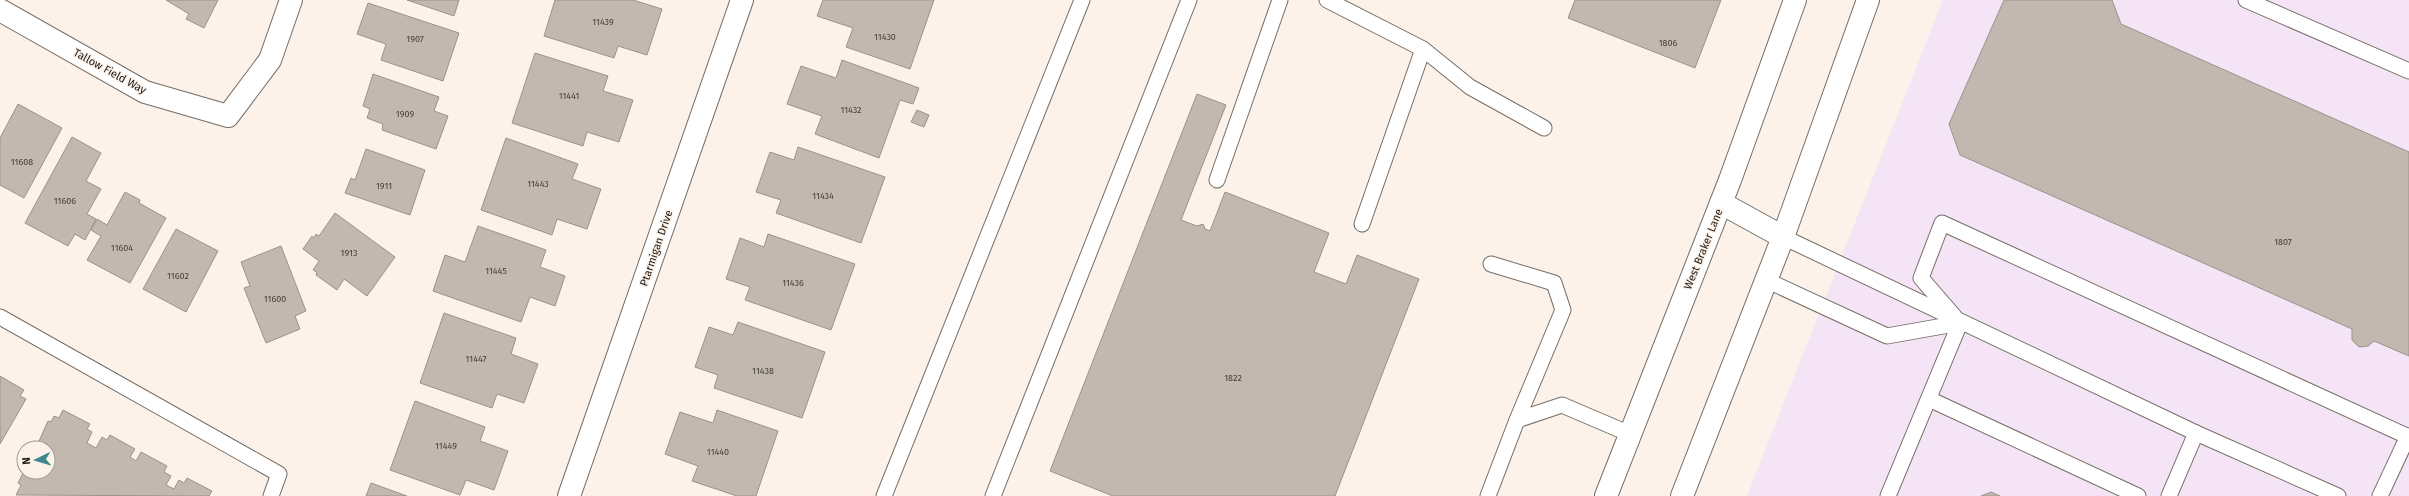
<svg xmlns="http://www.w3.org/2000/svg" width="2409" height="496" viewBox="0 0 2409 496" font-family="'Fira Sans',sans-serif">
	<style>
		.commercial { fill: #f4e4f6 }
		.building { fill: #c2b8b0; stroke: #9b928a }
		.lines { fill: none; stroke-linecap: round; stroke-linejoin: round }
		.lane-casing { stroke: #756d65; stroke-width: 17 }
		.street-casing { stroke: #756d65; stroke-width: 24 }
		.secondary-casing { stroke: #756d65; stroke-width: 24 }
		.lane { stroke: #fff; stroke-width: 15 }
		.street { stroke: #fff; stroke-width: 22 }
		.secondary { stroke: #fff; stroke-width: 22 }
		.labels { text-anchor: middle; stroke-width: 3; stroke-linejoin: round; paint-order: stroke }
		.number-label { font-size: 9px; fill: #46413c }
		.street-label { font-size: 11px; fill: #1c1916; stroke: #fcf2e9 }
	</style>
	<rect width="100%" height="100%" fill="#fcf2e9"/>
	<!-- commercial -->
	<path class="commercial" d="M 1943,0 L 2409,0 L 2409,496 L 1747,496 Z"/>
	<!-- building -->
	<g class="building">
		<path d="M 166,0 L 218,0 L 204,28 L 186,19 L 189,14 Z"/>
		<path d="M 407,0 L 459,0 L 454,16 Z"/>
		<path d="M 555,0 L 633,0 L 662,9 L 647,55 L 618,46 L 614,58 L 544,36 Z"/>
		<path d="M 823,0 L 934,0 L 910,69 L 846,47 L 853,28 L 817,16 Z"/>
		<path d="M 1575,0 L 1721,0 L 1695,68 L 1568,18 Z"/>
		<path d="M 2004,0 L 2112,0 L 2121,24 L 2409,152 L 2409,356 L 2374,341 L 2368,346 L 2359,347 L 2352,340 L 2352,329 L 1960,155 L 1949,124 Z"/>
		<path d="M 368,3 L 459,33 L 443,81 L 381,60 L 386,44 L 357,34 Z"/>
		<path d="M 535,53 L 608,76 L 603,91 L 633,100 L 619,142 L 587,132 L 583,146 L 512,123 Z"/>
		<path d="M 842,60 L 919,88 L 913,104 L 900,100 L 879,158 L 815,134 L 822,116 L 787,104 L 801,66 L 836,78 Z"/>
		<path d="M 373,74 L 439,97 L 434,111 L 448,116 L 436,149 L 382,130 L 383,124 L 367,118 L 370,109 L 363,106 Z"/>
		<path d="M 1197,94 L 1226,105 L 1181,220 L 1197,226 L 1203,224 L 1205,229 L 1210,231 L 1225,192 L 1329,233 L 1314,272 L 1346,284 L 1357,255 L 1419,279 L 1335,496 L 1113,496 L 1050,471 Z"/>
		<path d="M 18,104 L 62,128 L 24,198 L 0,185 L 0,138 Z"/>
		<path d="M 917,110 L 929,115 L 924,127 L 911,122 Z"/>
		<path d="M 72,137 L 101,153 L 86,181 L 101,189 L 87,214 L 96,219 L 85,240 L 75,234 L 68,246 L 25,223 Z"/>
		<path d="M 506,138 L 578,164 L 572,179 L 601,189 L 587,229 L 557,219 L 552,235 L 481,210 Z"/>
		<path d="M 798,147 L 885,177 L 861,243 L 776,213 L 781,200 L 756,192 L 770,152 L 794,160 Z"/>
		<path d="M 366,149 L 425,170 L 410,215 L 345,193 L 351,178 L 355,180 Z"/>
		<path d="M 125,192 L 140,200 L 139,203 L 166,218 L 130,283 L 87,260 L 101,236 L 91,230 L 97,219 L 107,225 Z"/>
		<path d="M 335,213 L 395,257 L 367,296 L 344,279 L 337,290 L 316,275 L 317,272 L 313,270 L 319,261 L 303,249 L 312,236 L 314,238 L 316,234 L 319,236 Z"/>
		<path d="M 478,226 L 546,250 L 540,267 L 565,276 L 555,306 L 530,297 L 521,322 L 433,291 L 445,255 L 465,262 Z"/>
		<path d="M 176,229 L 218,251 L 186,312 L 143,289 Z"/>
		<path d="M 768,234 L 855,264 L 831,330 L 745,300 L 750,287 L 726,279 L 740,238 L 764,247 Z"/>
		<path d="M 281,246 L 306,311 L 295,316 L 300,329 L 266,343 L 244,288 L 250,286 L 241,262 Z"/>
		<path d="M 444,313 L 516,338 L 511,354 L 538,364 L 524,403 L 497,394 L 492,408 L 420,383 Z"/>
		<path d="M 738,322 L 825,352 L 802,418 L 714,388 L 718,375 L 695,367 L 709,327 L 733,335 Z"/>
		<path d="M 0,376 L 24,390 L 20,396 L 26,399 L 0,444 Z"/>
		<path d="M 415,401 L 485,427 L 480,441 L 508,451 L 494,490 L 466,480 L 460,495 L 390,470 Z"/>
		<path d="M 63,410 L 90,424 L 87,429 L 92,432 L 87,443 L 96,448 L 102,437 L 107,440 L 110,435 L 135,449 L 130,457 L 136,461 L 141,452 L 167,466 L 164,472 L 171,476 L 166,485 L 174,489 L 179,480 L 184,483 L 187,478 L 212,491 L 209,496 L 16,495 L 21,485 L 18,483 L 24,471 L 48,472 L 48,448 L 36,448 L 48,421 L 51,422 L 54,416 L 59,418 Z"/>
		<path d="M 717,410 L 778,431 L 756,496 L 737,496 L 692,481 L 698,466 L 665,454 L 680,412 L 713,423 Z"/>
		<path d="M 371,483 L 407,496 L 366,496 Z"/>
		<path d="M 1991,492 L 2000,496 L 1981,496 Z"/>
	</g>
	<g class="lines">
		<!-- lane casing -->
		<g class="lane-casing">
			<g id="lane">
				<path d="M 1327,0 L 1423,49 L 1470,87 L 1544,128"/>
				<path d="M 2246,0 L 2409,71"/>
				<path d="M 1217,180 L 1280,0"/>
				<path d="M 1362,224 L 1423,49"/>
				<path d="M 1783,237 L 2196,433 L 2338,496"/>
				<path d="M 1491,264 L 1554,283 L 1563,310 L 1517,420"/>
				<path d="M 1766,280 L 1887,336 L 1960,323"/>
				<path d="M 0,317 L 279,474 L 271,496"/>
				<path d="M 1960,323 L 1921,278 L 1942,223 L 2409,437"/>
				<path d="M 1929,399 L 2138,496"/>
				<path d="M 884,496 L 1082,0"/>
				<path d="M 993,496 L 1189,0"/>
				<path d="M 1488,496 L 1517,420 L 1562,405 L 1630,434"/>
				<path d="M 1888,496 L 1960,323"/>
				<path d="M 2169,496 L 2196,433"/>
				<path d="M 2380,496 L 2408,436"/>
			</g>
		</g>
		<!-- street casing -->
		<g class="street-casing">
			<g id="street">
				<path d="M 0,10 L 145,92 L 228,116 L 270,60 L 291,0"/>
				<path d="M 569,496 L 742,0"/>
			</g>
		</g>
		<!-- secondary casing -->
		<g class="secondary-casing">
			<g id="secondary">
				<path d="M 1721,203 L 1783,237"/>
				<path d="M 1606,496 L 1730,180 L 1795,0"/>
				<path d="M 1682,496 L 1783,237 L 1868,0"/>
			</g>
		</g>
		<!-- lane -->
		<use href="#lane" class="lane"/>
		<!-- street -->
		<use href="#street" class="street"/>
		<!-- secondary -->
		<use href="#secondary" class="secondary"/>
	</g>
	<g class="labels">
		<!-- number labels -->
		<g class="number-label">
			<text x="603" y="25">11439</text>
			<text x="885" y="40">11430</text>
			<text x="415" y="42">1907</text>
			<text x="1668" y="46">1806</text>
			<text x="569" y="99">11441</text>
			<text x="851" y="113">11432</text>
			<text x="405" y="117">1909</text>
			<text x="22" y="165">11608</text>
			<text x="538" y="187">11443</text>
			<text x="384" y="189">1911</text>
			<text x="823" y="199">11434</text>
			<text x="65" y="204">11606</text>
			<text x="2283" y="245">1807</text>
			<text x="122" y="251">11604</text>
			<text x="349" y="256">1913</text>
			<text x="496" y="274">11445</text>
			<text x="178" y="279">11602</text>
			<text x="793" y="286">11436</text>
			<text x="275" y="302">11600</text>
			<text x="476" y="362">11447</text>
			<text x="763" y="374">11438</text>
			<text x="1233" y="381">1822</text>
			<text x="446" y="449">11449</text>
			<text x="718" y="455">11440</text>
		</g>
		<!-- street labels -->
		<g class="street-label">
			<text transform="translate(110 71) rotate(29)" y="4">Tallow Field Way</text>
			<text transform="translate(656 248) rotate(-71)" y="4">Ptarmigan Drive</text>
			<text transform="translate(1703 249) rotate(-68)" y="4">West Braker Lane</text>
		</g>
	</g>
	<!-- north arrow -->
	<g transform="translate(36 460) rotate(265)"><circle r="19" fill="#fcf2e9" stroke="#a29b95"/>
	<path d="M0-3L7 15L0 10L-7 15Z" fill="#40888d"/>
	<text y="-6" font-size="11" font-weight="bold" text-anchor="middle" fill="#1c1916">N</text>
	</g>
</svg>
